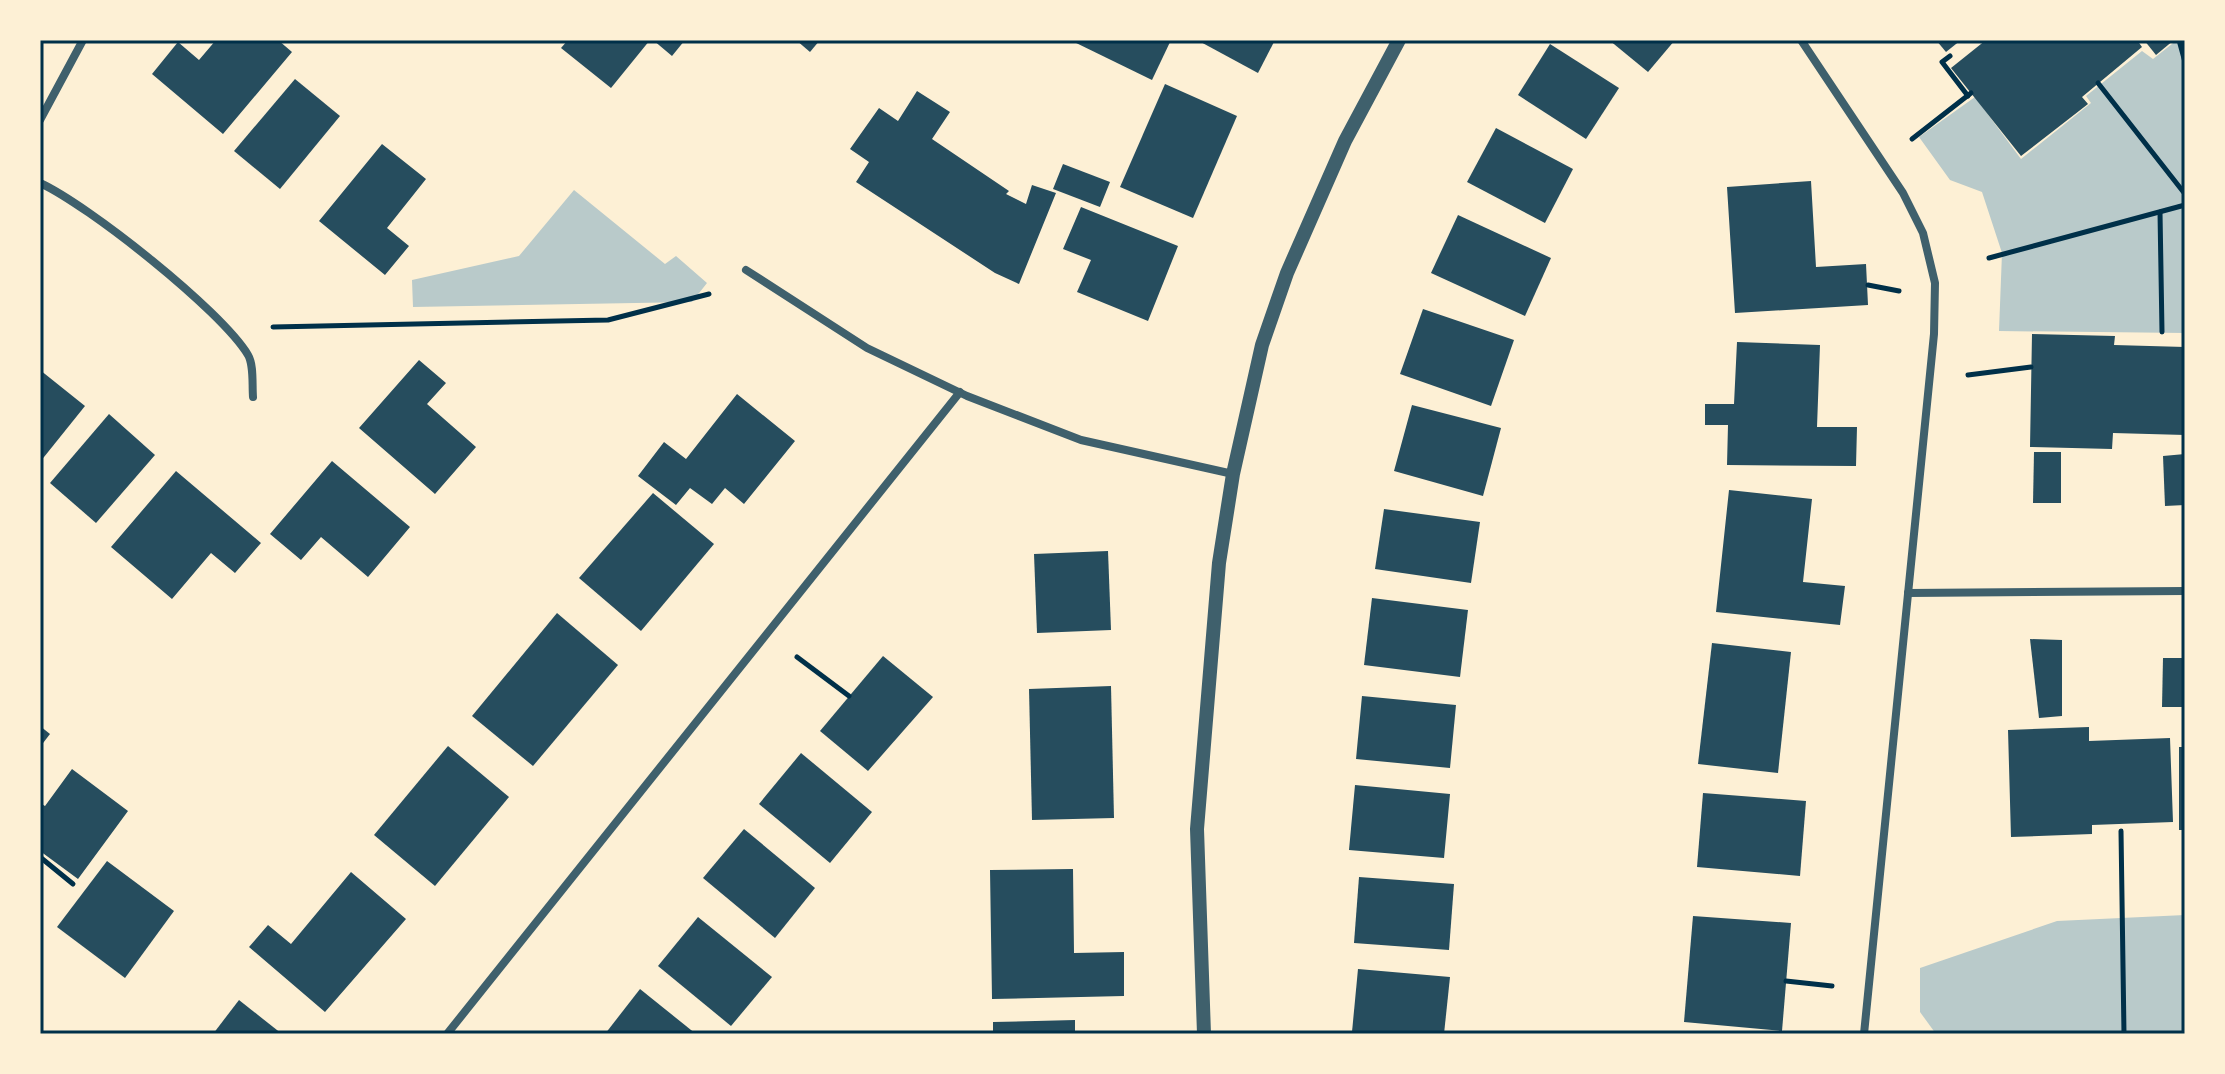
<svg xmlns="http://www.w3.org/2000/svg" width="2225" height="1074" viewBox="0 0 2225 1074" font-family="Lato,sans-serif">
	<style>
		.green { fill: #b9caca }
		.building { fill: #264d5e }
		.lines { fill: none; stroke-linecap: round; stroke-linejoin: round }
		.path { stroke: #003049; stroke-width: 5 }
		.minor { stroke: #3f606c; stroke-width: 8 }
		.tertiary { stroke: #3f606c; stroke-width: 14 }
		.neatline { fill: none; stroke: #003049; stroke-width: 3 }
	</style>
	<rect width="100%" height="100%" fill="#fdf0d5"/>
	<!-- green -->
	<g class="green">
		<path d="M 2177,40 L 2185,40 L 2185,333 L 1999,331 L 2002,253 L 1982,192 L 1950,180 L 1919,137 L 1975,97 L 2021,159 L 2091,103 L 2086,96 L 2142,51 L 2153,59 Z"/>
		<path d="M 574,190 L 665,264 L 676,256 L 707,283 L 692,302 L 413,307 L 412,280 L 519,256 Z"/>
		<path d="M 2185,915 L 2182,1034 L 1936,1034 L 1920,1012 L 1920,968 L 2057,921 Z"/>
	</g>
	<!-- building -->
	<g class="building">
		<path d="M 216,40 L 278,40 L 292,52 L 223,134 L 152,74 L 178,42 L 199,60 Z"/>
		<path d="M 568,40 L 650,40 L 611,88 L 561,48 Z"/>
		<path d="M 653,40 L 685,40 L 672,56 Z"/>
		<path d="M 796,40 L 820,40 L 810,52 Z"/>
		<path d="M 1070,40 L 1171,40 L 1152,80 Z"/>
		<path d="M 1197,40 L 1275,40 L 1258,73 Z"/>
		<path d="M 1609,40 L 1675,40 L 1648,72 Z"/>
		<path d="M 1936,40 L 1961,40 L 1946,52 Z"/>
		<path d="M 1986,40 L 2137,40 L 2142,47 L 2082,97 L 2088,104 L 2021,156 L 1951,68 Z"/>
		<path d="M 2144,40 L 2174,40 L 2156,55 Z"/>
		<path d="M 1550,44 L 1619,88 L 1586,139 L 1518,95 Z"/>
		<path d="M 295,79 L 340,116 L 280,189 L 234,151 Z"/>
		<path d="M 1165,84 L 1237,116 L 1193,218 L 1120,187 Z"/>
		<path d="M 917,91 L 950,112 L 932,139 L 1009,191 L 1006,194 L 1026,204 L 1032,185 L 1056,193 L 1019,284 L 995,273 L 856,182 L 869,162 L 850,149 L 879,108 L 898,121 Z"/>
		<path d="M 1496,128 L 1573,169 L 1545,223 L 1467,182 Z"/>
		<path d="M 382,144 L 426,179 L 387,228 L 409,246 L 385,275 L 319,221 Z"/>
		<path d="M 1063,164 L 1110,182 L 1100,207 L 1053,189 Z"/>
		<path d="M 1811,181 L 1816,267 L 1866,264 L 1868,305 L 1735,313 L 1727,187 Z"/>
		<path d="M 1081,207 L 1178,246 L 1148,321 L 1077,292 L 1091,260 L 1063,249 Z"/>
		<path d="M 1458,215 L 1551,258 L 1525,316 L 1431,273 Z"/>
		<path d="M 1423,309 L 1514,340 L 1491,406 L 1400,374 Z"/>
		<path d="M 2032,334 L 2115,336 L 2114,345 L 2185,347 L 2185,435 L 2113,433 L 2112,449 L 2030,447 Z"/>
		<path d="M 1737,342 L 1820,345 L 1817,427 L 1857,427 L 1856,466 L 1727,465 L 1728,425 L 1705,425 L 1705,404 L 1734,404 Z"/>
		<path d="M 419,360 L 446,383 L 427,404 L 476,447 L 435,494 L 359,428 Z"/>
		<path d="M 40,370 L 85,406 L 40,462 Z"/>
		<path d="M 737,394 L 795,441 L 744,504 L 725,488 L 712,504 L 690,488 L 676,505 L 638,476 L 664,442 L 686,459 Z"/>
		<path d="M 1412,405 L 1501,428 L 1483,496 L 1394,471 Z"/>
		<path d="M 109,414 L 155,455 L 96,523 L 50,483 Z"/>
		<path d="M 2034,452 L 2061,452 L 2061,503 L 2033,503 Z"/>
		<path d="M 2185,454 L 2185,505 L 2165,506 L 2163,456 Z"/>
		<path d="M 332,461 L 410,527 L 368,577 L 321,537 L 301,560 L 270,534 Z"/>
		<path d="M 176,471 L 261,543 L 235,573 L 211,553 L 172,599 L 111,547 Z"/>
		<path d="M 1729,490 L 1812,499 L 1803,582 L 1845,586 L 1840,625 L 1716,612 Z"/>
		<path d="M 653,493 L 714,544 L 641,631 L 579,578 Z"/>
		<path d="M 1384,509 L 1480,522 L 1471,583 L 1375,569 Z"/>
		<path d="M 1108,551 L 1111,630 L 1037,633 L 1034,554 Z"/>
		<path d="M 1372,598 L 1468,610 L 1460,677 L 1364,665 Z"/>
		<path d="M 557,613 L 618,665 L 533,766 L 472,716 Z"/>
		<path d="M 2030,639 L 2062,640 L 2062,716 L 2039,718 Z"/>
		<path d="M 1712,643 L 1791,652 L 1778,773 L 1698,764 Z"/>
		<path d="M 883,656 L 933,697 L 868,771 L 820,731 Z"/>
		<path d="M 2163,658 L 2185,658 L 2185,707 L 2162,707 Z"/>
		<path d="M 1111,686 L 1114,818 L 1032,820 L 1029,689 Z"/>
		<path d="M 1362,696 L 1456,705 L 1450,768 L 1356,759 Z"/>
		<path d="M 40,726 L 50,734 L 40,747 Z"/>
		<path d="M 2089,727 L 2089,741 L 2170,738 L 2173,822 L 2092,825 L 2092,834 L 2011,837 L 2008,730 Z"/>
		<path d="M 448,746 L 509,797 L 435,886 L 374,835 Z"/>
		<rect x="2179" y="747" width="6" height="83"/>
		<path d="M 801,753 L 872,812 L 830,863 L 759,804 Z"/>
		<path d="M 72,769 L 128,811 L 78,879 L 40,851 L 40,803 L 45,806 Z"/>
		<path d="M 1355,785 L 1450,794 L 1444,858 L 1349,850 Z"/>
		<path d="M 1703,793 L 1806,801 L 1800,876 L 1697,867 Z"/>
		<path d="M 744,829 L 815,888 L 775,938 L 703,878 Z"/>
		<path d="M 107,861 L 174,911 L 125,978 L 57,927 Z"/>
		<path d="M 1073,869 L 1074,953 L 1124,952 L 1124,996 L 992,999 L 990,870 Z"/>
		<path d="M 351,872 L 406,919 L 325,1012 L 249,947 L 268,925 L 291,944 Z"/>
		<path d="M 1359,877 L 1454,884 L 1449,950 L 1354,943 Z"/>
		<path d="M 1693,916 L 1791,923 L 1782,1031 L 1684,1022 Z"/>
		<path d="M 698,917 L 772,977 L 731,1026 L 658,966 Z"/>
		<path d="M 1358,969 L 1450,977 L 1444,1034 L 1352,1032 Z"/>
		<path d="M 640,989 L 696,1034 L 605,1034 Z"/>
		<path d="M 239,1000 L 282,1034 L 213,1034 Z"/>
		<path d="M 1075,1020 L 1075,1034 L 993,1034 L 993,1022 Z"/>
	</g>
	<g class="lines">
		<!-- path -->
		<g class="path">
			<path d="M 2179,40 L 2185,62"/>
			<path d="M 1950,56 L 1942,62 L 1968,96"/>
			<path d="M 2098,83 L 2185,194"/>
			<path d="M 1912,139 L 1971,93"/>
			<path d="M 2160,212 L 2162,332"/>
			<path d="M 1989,258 L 2185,205"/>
			<path d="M 1868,285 L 1899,291"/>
			<path d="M 273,327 L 608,320 L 709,294"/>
			<path d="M 1968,375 L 2031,367"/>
			<path d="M 797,657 L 849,696"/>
			<path d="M 2121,831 L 2124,1034"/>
			<path d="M 40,857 L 73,884"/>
			<path d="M 1786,981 L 1832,986"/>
		</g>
		<!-- minor -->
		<g class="minor">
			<path d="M 1801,40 L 1903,193 L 1923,233 L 1935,283 L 1934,334 L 1864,1034"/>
			<path d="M 40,120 L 83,40"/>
			<path d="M 40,183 C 88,205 221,310 248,355 C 254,365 252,384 253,397"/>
			<path d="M 746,270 L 867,348 L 967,396 L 1081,440 L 1233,474"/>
			<path d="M 1908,593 L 2185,591"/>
			<path d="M 447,1034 L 960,392"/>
		</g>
		<!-- tertiary -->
		<path class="tertiary" d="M 1204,1034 L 1197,829 L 1219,563 L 1233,474 L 1262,345 L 1287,273 L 1345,141 L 1399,40"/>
	</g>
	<!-- border -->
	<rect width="2225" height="1074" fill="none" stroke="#fdf0d5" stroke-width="84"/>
	<rect x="42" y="42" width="2141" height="990" class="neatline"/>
</svg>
